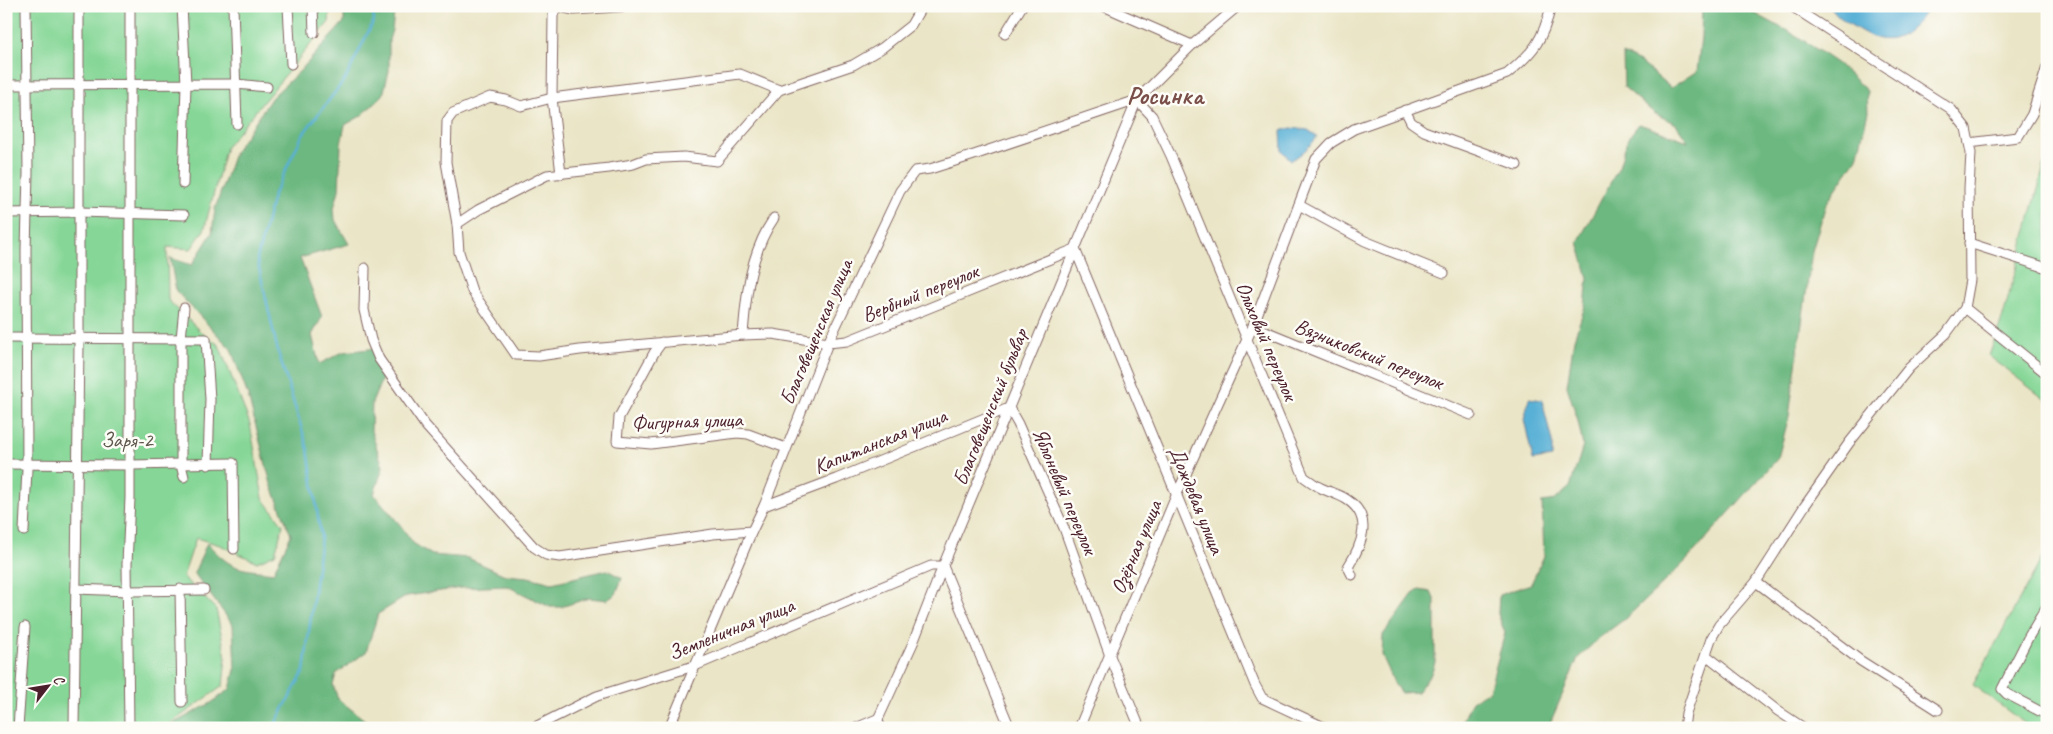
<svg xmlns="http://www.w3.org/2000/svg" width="2053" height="734" viewBox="0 0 2053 734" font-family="Caveat,sans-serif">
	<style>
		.green { fill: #86d797; stroke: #687b61 }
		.forest { fill: #6cb880; stroke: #5b6c56 }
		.water { fill: #59b0d6; stroke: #526880 }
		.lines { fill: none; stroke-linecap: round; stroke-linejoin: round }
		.stream { stroke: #59b0d6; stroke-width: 2.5 }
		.minor-casing { stroke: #826461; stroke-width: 11 }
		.minor { stroke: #fff; stroke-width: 9 }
		.labels { text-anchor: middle; stroke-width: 5; stroke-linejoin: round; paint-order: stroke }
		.street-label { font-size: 21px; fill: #4a1f2b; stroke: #fdfcf7 }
		.park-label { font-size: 21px; fill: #5c564b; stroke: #fdfcf7 }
		.district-label { font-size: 26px; font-weight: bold; fill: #7a4e49; stroke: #fdfcf7 }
	</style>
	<rect width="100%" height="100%" fill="#fdfcf7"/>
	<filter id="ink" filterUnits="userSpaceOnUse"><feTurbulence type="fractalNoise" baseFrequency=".02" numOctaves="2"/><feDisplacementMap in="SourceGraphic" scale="10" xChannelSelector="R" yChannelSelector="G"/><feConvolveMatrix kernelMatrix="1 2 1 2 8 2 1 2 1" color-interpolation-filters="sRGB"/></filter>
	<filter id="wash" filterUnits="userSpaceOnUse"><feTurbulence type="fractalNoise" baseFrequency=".0096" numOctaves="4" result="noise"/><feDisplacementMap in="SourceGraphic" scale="20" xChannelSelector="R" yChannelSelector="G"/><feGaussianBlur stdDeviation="1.12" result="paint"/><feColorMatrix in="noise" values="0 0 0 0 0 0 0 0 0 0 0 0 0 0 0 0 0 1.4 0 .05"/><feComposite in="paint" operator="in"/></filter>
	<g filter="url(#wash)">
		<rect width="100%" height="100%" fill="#eae5c6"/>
		<!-- green -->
		<g class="green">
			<path d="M 6,6 L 330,6 L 329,22 L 226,147 L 204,230 L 191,249 L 167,247 L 168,300 L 203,334 L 219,345 L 250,424 L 263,498 L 283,525 L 275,554 L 257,562 L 220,545 L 196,538 L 183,577 L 216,609 L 226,657 L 223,686 L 164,728 L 6,728 Z"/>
			<path d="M 2047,156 L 2047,401 L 1989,356 L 2004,313 Z"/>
			<path d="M 2047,549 L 2047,728 L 2031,728 L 1973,685 Z"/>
		</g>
		<!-- forest -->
		<g class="forest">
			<path d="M 344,6 L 395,6 L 392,30 L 389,40 L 389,71 L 383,95 L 361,116 L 345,125 L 341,144 L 339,190 L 334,208 L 335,220 L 349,244 L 300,258 L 322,317 L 312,335 L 319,364 L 343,352 L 378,348 L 384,374 L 372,403 L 371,431 L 383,467 L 374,494 L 401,526 L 413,543 L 432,555 L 468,558 L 505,575 L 528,577 L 552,583 L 607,570 L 622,578 L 616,594 L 607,600 L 589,598 L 561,607 L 550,607 L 507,586 L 461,588 L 407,596 L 378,614 L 366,652 L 336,674 L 333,685 L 338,699 L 375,728 L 165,728 L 211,703 L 230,689 L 235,670 L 233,625 L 194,573 L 207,543 C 233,571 237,568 273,573 L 291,535 L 271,484 L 248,396 L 231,349 L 176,291 L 170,258 L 192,265 L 212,233 L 215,209 L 234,153 L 272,97 L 300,71 L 344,22 Z"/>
			<path d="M 1702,6 L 1741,6 L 1797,36 L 1838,64 L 1867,91 L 1868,112 L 1857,158 L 1826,204 L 1812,251 L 1789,416 L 1778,458 L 1685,562 L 1626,618 L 1599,638 L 1578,658 L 1548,728 L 1461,728 L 1461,725 L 1472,701 L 1489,691 L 1505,633 L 1498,614 L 1499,595 L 1531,584 L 1544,556 L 1542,502 L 1555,500 L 1570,487 L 1583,446 L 1578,421 L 1567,386 L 1574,339 L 1585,306 L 1588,278 L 1578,242 L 1619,167 L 1628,138 L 1639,124 L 1688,141 L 1676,124 L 1654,113 L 1624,87 L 1623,54 L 1640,62 L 1671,88 L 1697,71 L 1701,37 Z"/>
			<path d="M 1419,590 L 1431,592 L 1435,601 L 1435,662 L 1431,674 L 1417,692 L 1401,693 L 1395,685 L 1382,655 L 1383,635 L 1413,594 Z"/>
		</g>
		<!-- water -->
		<g class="water">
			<path d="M 1830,6 L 1928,6 C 1925,14 1921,19 1915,25 C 1895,45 1879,43 1856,28 C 1845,22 1838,17 1830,6 Z"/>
			<path d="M 1291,128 L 1308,130 L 1317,136 C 1314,143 1299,157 1291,160 L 1282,151 L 1281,131 Z"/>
			<path d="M 1529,398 L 1542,400 L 1552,442 L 1552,457 L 1533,460 L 1524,419 Z"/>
		</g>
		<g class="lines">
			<!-- stream -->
			<path class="stream" d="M 273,728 L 304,671 L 321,537 L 308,449 L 278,352 L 257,259 L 273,196 L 303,134 L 346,78 L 374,20 L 372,6"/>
		</g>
	</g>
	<g filter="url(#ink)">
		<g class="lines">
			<!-- minor casing -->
			<g class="minor-casing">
				<g id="minor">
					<path d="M 182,6 L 186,84 L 183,184"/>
					<path d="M 233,6 L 237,124"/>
					<path d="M 288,6 L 291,64"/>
					<path d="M 313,6 L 314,33"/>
					<path d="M 555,6 L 574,10 L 631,6"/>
					<path d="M 556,6 L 553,16 L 552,98 L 561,174"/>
					<path d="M 1103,6 L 1192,45"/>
					<path d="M 1005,34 L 1022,6"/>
					<path d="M 6,85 L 236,84 L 267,87"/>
					<path d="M 779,90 L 740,74 L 552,98 L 521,106 L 506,100 L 490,97 L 453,113 L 447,121 L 446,162 L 457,224 L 459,252 L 472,291 L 516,355 L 539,356 L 580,350 L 743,335 L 773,334 L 828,343 L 847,341 L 1075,249 L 1255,685 L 1262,698 L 1326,728"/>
					<path d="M 1137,100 L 1152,116 L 1171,156 L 1304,477 C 1310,481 1315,485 1321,488 C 1329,492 1338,494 1346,499 C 1374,516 1362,545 1348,567 L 1352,575"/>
					<path d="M 1405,110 L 1411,122 L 1424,131 L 1517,165"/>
					<path d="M 1969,143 L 2018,137 L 2032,114 L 2047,67"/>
					<path d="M 1299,205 L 1365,241 L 1444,273"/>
					<path d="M 6,213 L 79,212 L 184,215"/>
					<path d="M 457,224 L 478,210 L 547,175 L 609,168 L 633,164 L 646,159 L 684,157 L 717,161 L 779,90 L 853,65 L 882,48 L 911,25 L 922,6"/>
					<path d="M 1969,243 L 2047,268"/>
					<path d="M 365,268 L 364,310 L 371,340 L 379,359 L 425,425 L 534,547 L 546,555 L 560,557 L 713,534 L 752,531"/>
					<path d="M 184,308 L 181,339 L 181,465 L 184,477"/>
					<path d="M 1965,308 L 2047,374"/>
					<path d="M 1253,326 L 1471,415"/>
					<path d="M 743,335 C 746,295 750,253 774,218"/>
					<path d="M 6,338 L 206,339 L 210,399 L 208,465"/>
					<path d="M 662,342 L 654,353 L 619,417 L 617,441 L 651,444 L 737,433 L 748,434 L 786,448"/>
					<path d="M 6,464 L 130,465 L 233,463 L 234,549"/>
					<path d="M 764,506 L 836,479 L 1009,408 L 1018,424 L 1064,528 L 1110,656 L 1140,728"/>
					<path d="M 24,531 L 27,469 L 26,249 L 28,173 L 26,6"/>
					<path d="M 1756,582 L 1861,661 L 1938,710"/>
					<path d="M 76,589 L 128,591 L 204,590"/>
					<path d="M 180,589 L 182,702"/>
					<path d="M 2047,606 L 2028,638 L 2002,689 L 2007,694 L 2047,715"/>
					<path d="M 1706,655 L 1778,711 L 1804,728"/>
					<path d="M 18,728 L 25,627"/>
					<path d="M 74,728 L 79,345 L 79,6"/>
					<path d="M 129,728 L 127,564 L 130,498 L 130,6"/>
					<path d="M 533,728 L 597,696 L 697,665 L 931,566 L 943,566 L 1010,728"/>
					<path d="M 669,728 L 752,531 L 764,506 L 828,343 L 900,191 L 915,171 L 930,169 L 971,156 L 1137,100"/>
					<path d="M 856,728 L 877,719 L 881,728"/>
					<path d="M 874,728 L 913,643 L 943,566 L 1137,100 L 1192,45 L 1238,6"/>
					<path d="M 1079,728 L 1176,496 L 1253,326 L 1316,159 L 1331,143 L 1354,129 L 1507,74 C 1534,52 1543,40 1551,6"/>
					<path d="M 1684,728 L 1686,713 L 1711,639 L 1719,625 L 1756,582 L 1804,507 L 1849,443 L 1909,368 L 1946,334 L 1965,308 L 1970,280 L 1969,188 L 1971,153 L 1966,128 L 1951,109 L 1791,6"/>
				</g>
			</g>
			<!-- minor -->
			<use href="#minor" class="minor"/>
		</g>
	</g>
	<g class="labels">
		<!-- street labels -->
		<g class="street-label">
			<text transform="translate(920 293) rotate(-22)" y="7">Вербный переулок</text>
			<text transform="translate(816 332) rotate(-67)" y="7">Благовещенская улица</text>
			<text transform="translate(1267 341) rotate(67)" y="7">Ольховый переулок</text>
			<text transform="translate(1369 354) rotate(22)" y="7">Вязниковский переулок</text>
			<text transform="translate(990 407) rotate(-68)" y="7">Благовещенский бульвар</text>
			<text transform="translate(687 421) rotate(-2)" y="7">Фигурная улица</text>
			<text transform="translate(880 441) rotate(-22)" y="7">Капитанская улица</text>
			<text transform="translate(1065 491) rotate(67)" y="7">Яблоневый переулок</text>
			<text transform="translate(1197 500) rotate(68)" y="7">Дождевая улица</text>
			<text transform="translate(1136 547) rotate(-67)" y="7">Озёрная улица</text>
			<text transform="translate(731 629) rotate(-22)" y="7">Земленичная улица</text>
		</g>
		<!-- park labels -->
		<g class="park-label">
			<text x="127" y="447">Заря-2</text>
		</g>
		<!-- district labels -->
		<g class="district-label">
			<text x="1165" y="104">Росинка</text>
		</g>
	</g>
	<!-- margin -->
	<rect width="2053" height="734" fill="none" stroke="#fdfcf7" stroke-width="25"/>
	<!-- north arrow -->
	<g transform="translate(48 686) rotate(59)" stroke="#fdfcf7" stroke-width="4" paint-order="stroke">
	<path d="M0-4L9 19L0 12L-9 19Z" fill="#4a1f2b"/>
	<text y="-8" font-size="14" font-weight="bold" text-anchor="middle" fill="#4a1f2b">С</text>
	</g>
</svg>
